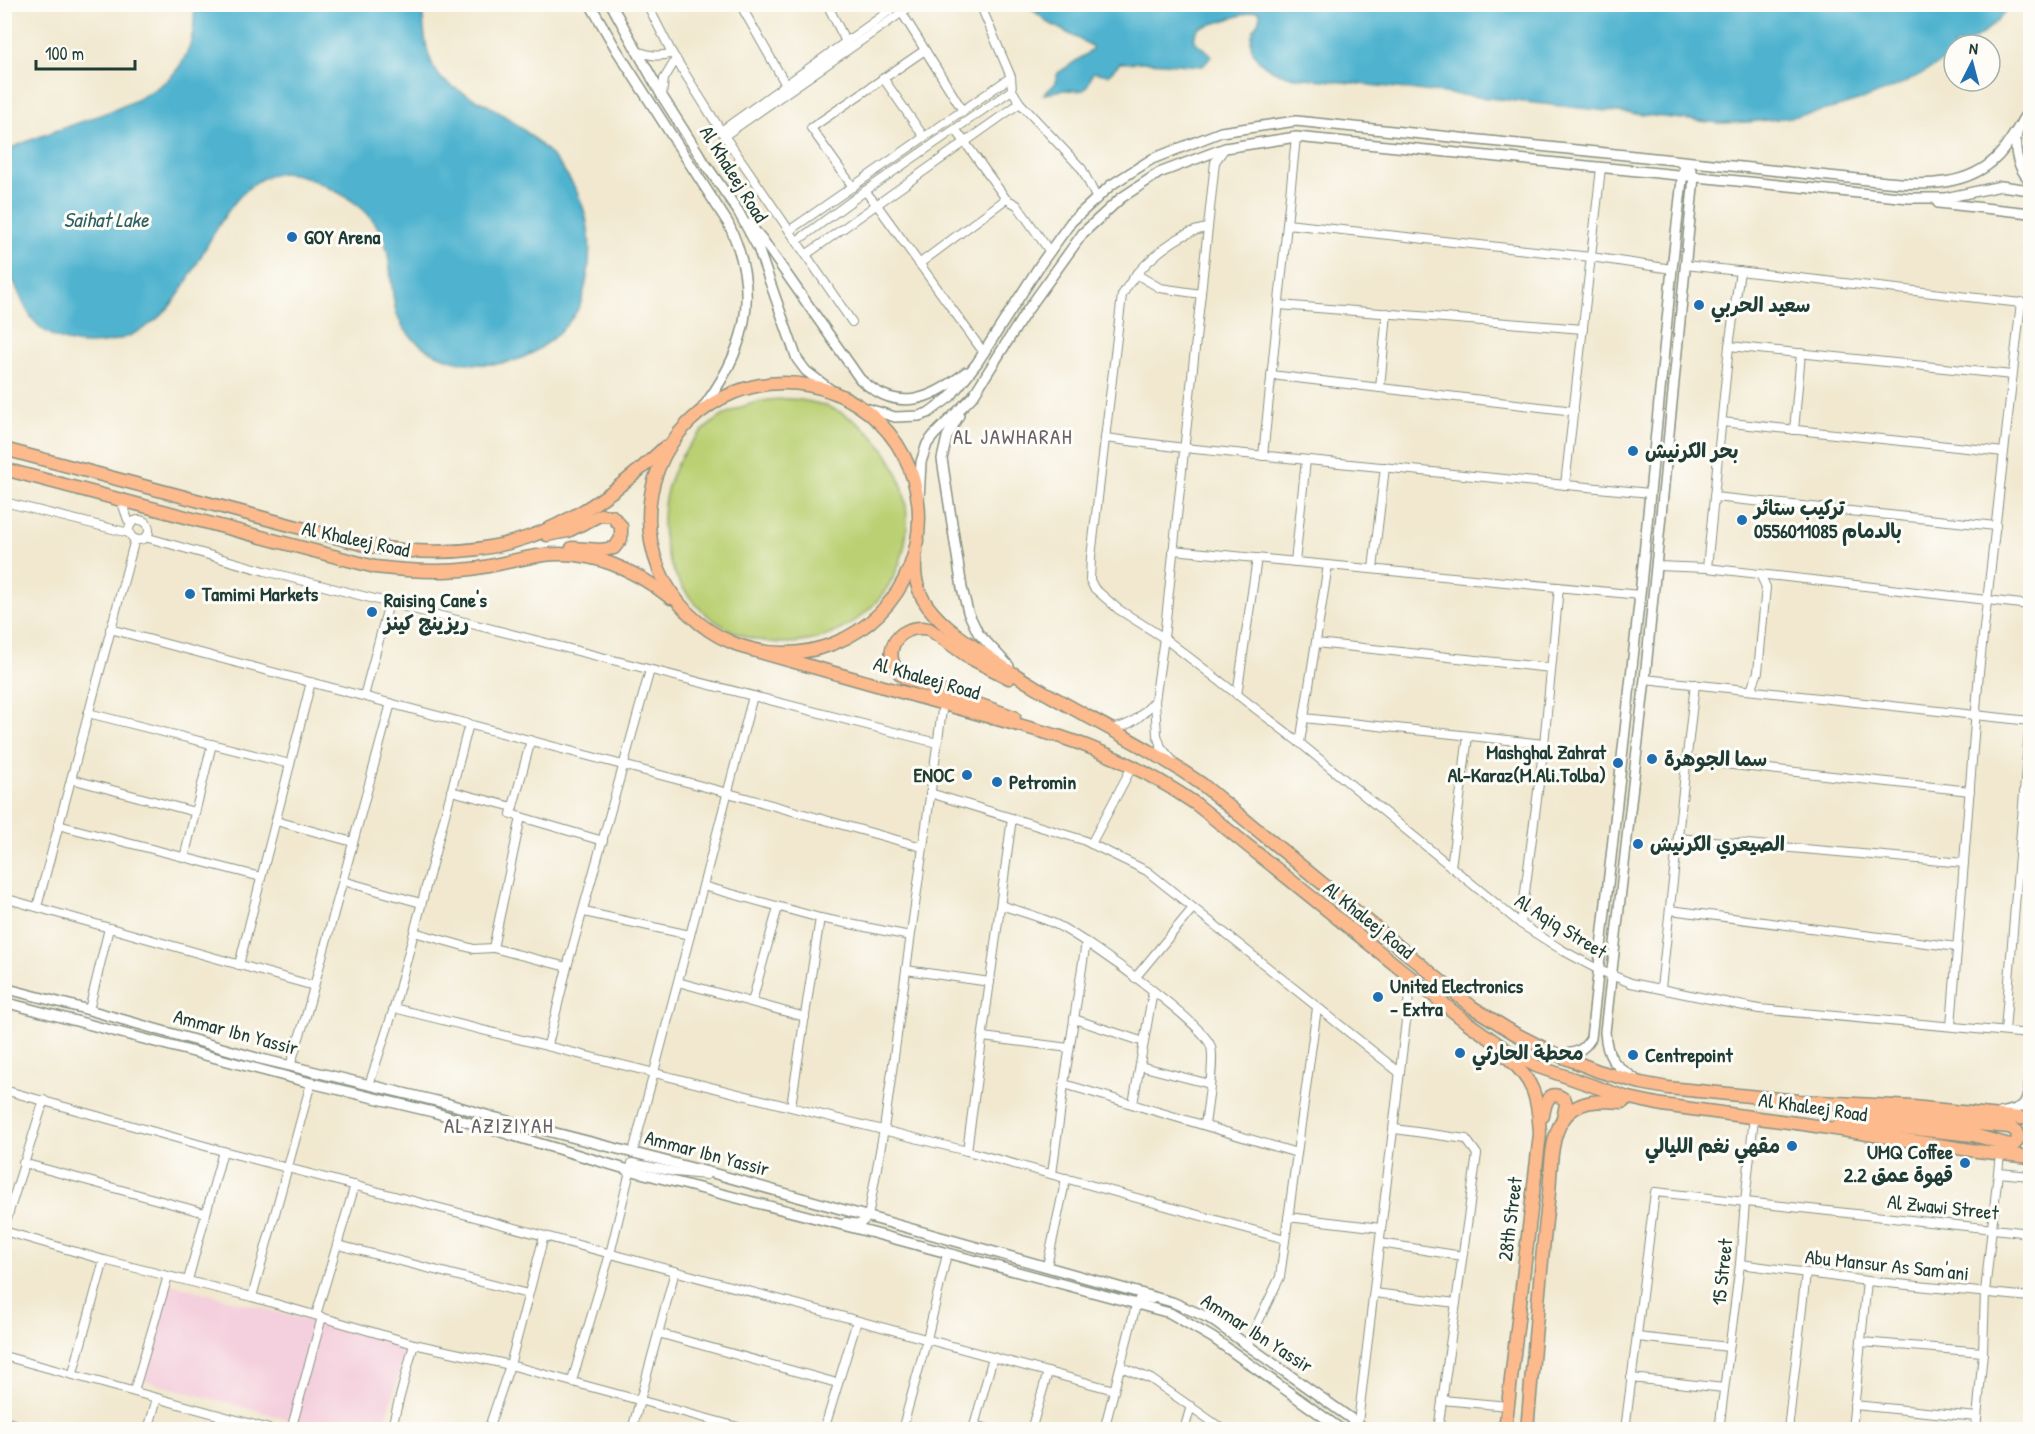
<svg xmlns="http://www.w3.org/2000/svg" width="2035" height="1434" viewBox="0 0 2035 1434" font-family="'Patrick Hand','Playpen Sans Arabic',sans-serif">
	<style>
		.built { fill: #f4cfdd }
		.green { fill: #bbd073; stroke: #6d8654; stroke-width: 1.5 }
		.water { fill: #50b3cf; stroke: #387882; stroke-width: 1.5 }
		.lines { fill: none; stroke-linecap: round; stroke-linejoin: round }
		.minor-casing { stroke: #889282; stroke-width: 10 }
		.tertiary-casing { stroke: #889282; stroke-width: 12 }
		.primary-casing { stroke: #889282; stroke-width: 15 }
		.minor { stroke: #fff; stroke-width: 8 }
		.tertiary { stroke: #fff; stroke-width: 9 }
		.primary { stroke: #fcba8d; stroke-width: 12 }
		.poi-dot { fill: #1f6fb2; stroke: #fdfcf7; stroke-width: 2 }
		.labels { text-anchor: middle; stroke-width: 6; stroke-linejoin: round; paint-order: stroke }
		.street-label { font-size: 20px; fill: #1f3d34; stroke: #fdfcf7 }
		.poi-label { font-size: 20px; font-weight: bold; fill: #1f3d34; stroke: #fdfcf7; text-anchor: start }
		.water-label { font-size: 21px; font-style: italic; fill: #2e6062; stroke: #fdfcf7 }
		.neighbourhood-label { font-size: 21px; letter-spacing: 1.5px; fill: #67616b; stroke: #fdfcf7 }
	</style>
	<rect width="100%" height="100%" fill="#fdfcf7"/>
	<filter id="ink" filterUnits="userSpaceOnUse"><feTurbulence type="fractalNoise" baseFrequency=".0167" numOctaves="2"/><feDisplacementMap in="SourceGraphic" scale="12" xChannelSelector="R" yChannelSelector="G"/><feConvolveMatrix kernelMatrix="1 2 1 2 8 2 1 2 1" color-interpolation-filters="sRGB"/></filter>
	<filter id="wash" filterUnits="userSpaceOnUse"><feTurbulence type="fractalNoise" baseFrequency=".008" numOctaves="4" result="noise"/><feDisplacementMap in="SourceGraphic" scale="24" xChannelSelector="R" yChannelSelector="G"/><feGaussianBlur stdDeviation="1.35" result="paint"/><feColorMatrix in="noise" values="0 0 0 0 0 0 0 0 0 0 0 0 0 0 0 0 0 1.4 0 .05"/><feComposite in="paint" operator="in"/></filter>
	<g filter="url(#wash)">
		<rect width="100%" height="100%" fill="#f1e8cf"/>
		<!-- built -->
		<path class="built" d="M 168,1283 L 406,1347 L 384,1429 L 325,1429 L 142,1380 Z"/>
		<!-- green -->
		<circle class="green" cx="785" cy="521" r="122"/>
		<!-- water -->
		<g class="water">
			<path d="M 194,5 L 422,5 C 424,28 424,60 442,79 C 454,90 479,100 494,109 C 566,155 608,210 582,299 C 576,321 545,348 524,357 C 482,375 410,360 396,311 C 389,284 393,254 379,229 C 366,207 345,195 323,185 C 311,179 297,173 283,173 C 228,175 201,271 170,306 C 153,326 129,339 103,343 C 81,346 59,342 41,328 C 22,312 19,285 5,266 L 5,151 C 53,127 126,114 166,81 C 189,62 196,33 194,5 Z"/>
			<path d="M 1027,5 L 2013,5 C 1997,20 1978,45 1954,45 L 1954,54 C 1884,102 1802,122 1718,123 L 1287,76 C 1265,69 1243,55 1254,29 C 1257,23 1261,20 1260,12 L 1255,11 L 1199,28 C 1186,45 1205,45 1211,56 L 1203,66 L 1148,62 L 1120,63 L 1108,75 L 1093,72 C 1084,96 1087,90 1064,90 C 1057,90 1051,94 1044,94 L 1054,85 L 1058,73 L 1092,50 L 1092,46 L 1049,23 Z"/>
		</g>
	</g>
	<g filter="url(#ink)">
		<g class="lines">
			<!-- minor casing -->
			<g class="minor-casing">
				<g id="minor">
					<path d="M 647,4 L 672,53 L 721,131 L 852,322"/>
					<path d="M 740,4 L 786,85"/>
					<path d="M 827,4 L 846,42"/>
					<path d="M 980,4 L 1011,77 L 1012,90 L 1020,103 L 1082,169 L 1097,199"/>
					<path d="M 902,13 L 963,111"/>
					<path d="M 636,51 C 648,55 659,58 672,53"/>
					<path d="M 883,78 L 924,137"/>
					<path d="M 662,96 L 664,79 L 676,59"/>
					<path d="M 721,131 L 899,4"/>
					<path d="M 724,136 L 914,4"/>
					<path d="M 853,187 L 811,128 L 925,50"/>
					<path d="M 865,191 L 1012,90"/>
					<path d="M 1006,199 L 1017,205 L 1050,252"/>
					<path d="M 1287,224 L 1591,257 L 1672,269"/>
					<path d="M 1208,228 C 1176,231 1137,268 1122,295 L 1091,557 L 1090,580 L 1094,588 L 1118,609 L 1164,638 L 1300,743 L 1521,924 L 1562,950 L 1599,970 L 1631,983 L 1759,1009 L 2030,1034"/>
					<path d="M 790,230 L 1011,77"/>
					<path d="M 797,241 L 865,191 L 877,205 L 984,353"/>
					<path d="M 807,254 L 1020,103"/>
					<path d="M 919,264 L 1006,199 L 956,130"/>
					<path d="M 1685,265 L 2030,304"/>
					<path d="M 1136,274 L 1160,288 L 1201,294"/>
					<path d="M 1279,305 L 1583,329"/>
					<path d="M 1729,346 L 2012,375"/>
					<path d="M 1271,375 L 1574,411"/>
					<path d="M 1380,388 L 1387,313"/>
					<path d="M 1722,422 L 2004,452"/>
					<path d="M 1794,430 L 1801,353"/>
					<path d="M 1105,438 L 1184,448 L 1650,493"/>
					<path d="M 1263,456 L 1296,137"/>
					<path d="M 1565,485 L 1601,168"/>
					<path d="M 1714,497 L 1996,526"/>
					<path d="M 121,500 L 128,520 L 131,523"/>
					<path d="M 4,502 L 129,533"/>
					<circle cx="139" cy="530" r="10"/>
					<path d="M 145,537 L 265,571 L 937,743"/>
					<path d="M 1173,550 L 1640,595"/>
					<path d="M 1295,562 L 1306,460"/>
					<path d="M 1657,566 L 1707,568 L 2030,605"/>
					<path d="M 1707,568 L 1729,346 L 1740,271"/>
					<path d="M 1373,569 L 1385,467"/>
					<path d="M 110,629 L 728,793 L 922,847"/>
					<path d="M 1316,643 L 1551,668"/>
					<path d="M 1645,679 L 2030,721"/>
					<path d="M 1751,690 L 1758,672 L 1766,587 L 1760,574"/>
					<path d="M 1237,695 L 1257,558"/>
					<path d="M 364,696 L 389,603"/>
					<path d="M 88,713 L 290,764"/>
					<path d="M 1304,718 L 1544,744"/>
					<path d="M 1113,728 C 1131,727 1143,714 1155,701"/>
					<path d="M 1300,743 L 1328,565"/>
					<path d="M 1172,760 L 1161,747 L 1157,735 L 1155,701 L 1164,638 L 1215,162 L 1225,148"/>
					<path d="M 1687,760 L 1970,791"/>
					<path d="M 71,779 L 195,812"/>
					<path d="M 451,791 L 513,807"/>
					<path d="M 930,793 L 1083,840 L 1147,871 L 1400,1073"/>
					<path d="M 521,817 L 511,814 L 531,740"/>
					<path d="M 276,821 L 353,842"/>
					<path d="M 58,825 L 261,877"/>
					<path d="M 1678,838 L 1964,863"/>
					<path d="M 1091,844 L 1133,765"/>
					<path d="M 184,858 L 212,744"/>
					<path d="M 1451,867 L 1468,736"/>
					<path d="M 343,881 L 421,903"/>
					<path d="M 703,886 L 820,918 L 910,936"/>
					<path d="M 4,898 L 314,986"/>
					<path d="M 1001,905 C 1020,912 1043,917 1061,927 C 1088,941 1204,1023 1211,1047 C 1215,1062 1207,1108 1205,1125"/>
					<path d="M 37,907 L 135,539"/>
					<path d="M 1670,910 L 1957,947"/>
					<path d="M 584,912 L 690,935"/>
					<path d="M 1521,924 L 1544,744 L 1559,587"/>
					<path d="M 414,932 L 474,949 L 493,948"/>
					<path d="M 239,965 L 311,682"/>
					<path d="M 567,967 L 493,948 L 521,817 L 603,841"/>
					<path d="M 906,970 L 990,982"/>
					<path d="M 1135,978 L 1193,908"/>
					<path d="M 678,982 L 805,1017"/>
					<path d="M 1661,988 L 1695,684"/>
					<path d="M 752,1002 L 778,907"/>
					<path d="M 394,1008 L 967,1151 L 1285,1239"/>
					<path d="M 89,1010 L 109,928"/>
					<path d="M 1074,1019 L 1144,1042"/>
					<path d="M 1951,1026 L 1979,672 L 2021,302"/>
					<path d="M 2005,1031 L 2030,718"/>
					<path d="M 983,1037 L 1069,1048"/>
					<path d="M 548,1045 L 567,967 L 650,670"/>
					<path d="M 290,1066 L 306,1016 L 391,703"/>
					<path d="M 1140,1066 L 1210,1084"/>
					<path d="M 1064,1084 L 1297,1153"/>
					<path d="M 369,1085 L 394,1008 L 469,724"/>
					<path d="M 4,1090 L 223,1151 L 467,1215 L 1114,1390"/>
					<path d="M 1133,1104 L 1153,991"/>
					<path d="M 791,1106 L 820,918"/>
					<path d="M 1395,1129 L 1466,1139 L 1477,1154 L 1438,1430"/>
					<path d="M 967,1151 L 1012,818"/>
					<path d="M 633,1152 L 753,696"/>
					<path d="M 23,1163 L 205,1213"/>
					<path d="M 1999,1173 L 2030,1176"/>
					<path d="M 1052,1174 L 1064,1084 L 1086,942"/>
					<path d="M 1288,1217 L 1381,1228"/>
					<path d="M 846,1222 L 860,1224 L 868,1217 L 884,1129 L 943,703"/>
					<path d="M 4,1228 L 44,1100"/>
					<path d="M 4,1231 L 104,1260 L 252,1297 L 414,1344 L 510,1365 L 749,1430"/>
					<path d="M 1380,1243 L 1462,1256"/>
					<path d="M 338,1245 L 528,1294"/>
					<path d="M 1740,1264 L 1867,1281 L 2030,1297"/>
					<path d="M 1047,1266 L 1066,1178"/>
					<path d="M 188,1280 L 223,1151"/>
					<path d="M 1374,1293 L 1456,1303"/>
					<path d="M 252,1297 L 311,1083"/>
					<path d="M 316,1315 L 355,1185"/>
					<path d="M 658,1333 L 837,1383"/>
					<path d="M 1637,1337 L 1729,1347"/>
					<path d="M 1861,1342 L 1983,1352"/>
					<path d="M 1247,1345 L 1280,1277 L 1317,1008"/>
					<path d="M 4,1356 L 273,1430"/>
					<path d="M 1121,1367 L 1151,1379 L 1224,1430"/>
					<path d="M 73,1373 L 104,1260"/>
					<path d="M 1631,1378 L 1724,1388"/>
					<path d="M 572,1381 L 610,1254 L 632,1163 L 675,1172 L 706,1175"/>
					<path d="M 134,1391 L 168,1276"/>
					<path d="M 1442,1400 L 1508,1406"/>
					<path d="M 1854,1405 L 1977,1417"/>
					<path d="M 4,1421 L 34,1430"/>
					<path d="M 1358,1423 L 1411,979"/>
					<path d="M 974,1425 L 993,1430"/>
					<path d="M 148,1430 L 157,1398"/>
					<path d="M 217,1430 L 221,1416"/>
					<path d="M 291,1430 L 322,1317"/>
					<path d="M 391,1430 L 414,1344"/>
					<path d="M 488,1430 L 510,1365 L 544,1236"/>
					<path d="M 632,1430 L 675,1271"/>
					<path d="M 824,1430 L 857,1321"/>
					<path d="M 902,1430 L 927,1339 L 947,1254"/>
					<path d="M 973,1430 L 993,1357"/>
					<path d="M 1031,1430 L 1048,1372"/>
					<path d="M 1104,1430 L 1136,1305 L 1139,1299 L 1144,1298 L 1152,1299"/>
					<path d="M 1184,1430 L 1191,1406"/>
					<path d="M 1625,1430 L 1655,1192 L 2030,1233"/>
					<path d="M 1719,1430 L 1740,1264 L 1745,1202 L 1754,1117"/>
					<path d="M 1788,1430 L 1806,1273"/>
					<path d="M 1852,1430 L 1867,1281"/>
					<path d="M 1976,1430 L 1983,1352 L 1985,1292 L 2000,1154"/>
				</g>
			</g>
			<!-- tertiary casing -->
			<g class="tertiary-casing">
				<g id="tertiary">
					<path d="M 590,4 L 616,49 L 728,223 C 763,295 745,354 698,414"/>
					<path d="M 611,4 L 662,96 L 704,162 L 738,211 L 758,248 L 797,359 L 806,371 L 835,393"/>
					<path d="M 2030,110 C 2010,131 2012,161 2030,181"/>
					<path d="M 1938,203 L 2030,213"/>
					<path d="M 749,224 L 762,239 L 860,379 C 898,414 931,400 966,372"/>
					<path d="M 862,407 L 895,417 L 919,416 L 928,413 L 950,397 L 977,363 L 1040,265 L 1071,222 L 1111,185 L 1152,159 L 1221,132 L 1296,121 L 1887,182 C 1925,186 1970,186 1998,156 C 2007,147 2013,135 2020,125"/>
					<path d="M 959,415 L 947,437 L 942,459 L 962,588 L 968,612 L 978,633 L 1009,666"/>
					<path d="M 919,500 L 921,462 L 927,444 L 934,435 L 973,396 L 1024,315 L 1083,233 L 1121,198 L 1159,173 L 1225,148 L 1296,137 L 1909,198 L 1945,198 L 2001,186 L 2030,190"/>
					<path d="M 4,988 L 89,1010 L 257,1058 L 449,1104 L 493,1117 L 716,1174 L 1172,1302 L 1209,1318 L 1367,1430"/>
					<path d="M 4,1002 L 311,1083 L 433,1112 L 629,1170 L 858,1229 L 1170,1313 L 1213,1338 L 1342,1430"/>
					<path d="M 1560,1055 C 1574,1053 1583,1052 1591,1038 L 1640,595 L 1672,269 L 1683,171"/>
					<path d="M 1634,1078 C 1613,1064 1607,1058 1605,1032 L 1645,679 L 1694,177 L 1691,170 L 1680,162"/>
					<path d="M 2000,1113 C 2025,1108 2027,1106 2030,1081"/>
				</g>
			</g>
			<!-- primary casing -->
			<g class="primary-casing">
				<g id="primary">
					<circle cx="784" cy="518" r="135"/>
					<path d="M 4,449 L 365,545 C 491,568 573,534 665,447"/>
					<path d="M 4,469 L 375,567 C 408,571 439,573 471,569 C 496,566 519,558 544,555 C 590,549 635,570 671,598"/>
					<path d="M 547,535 L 568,531 L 600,515 L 612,516 L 621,526 L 621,539 L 614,548 L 601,550 L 572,548"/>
					<path d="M 916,550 C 914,568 914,582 923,599 C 935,620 959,637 980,651 C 1050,702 1132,735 1203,785 L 1472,1007 L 1514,1033 L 1553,1053 L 1598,1071 L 1641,1083 L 1668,1088 L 1799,1101 L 1913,1107 L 2030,1119"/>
					<path d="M 742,647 L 1061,737 C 1110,753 1154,775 1196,804 L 1465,1021 L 1508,1051 L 1536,1066 L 1625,1097 L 1662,1105 L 1803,1124 L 1977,1151 L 2030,1157"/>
					<path d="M 1009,678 L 970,658 L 929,629 C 896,622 877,657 905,678 L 1014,717"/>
					<path d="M 1505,1055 C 1534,1080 1538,1097 1540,1134 L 1505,1430"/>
					<path d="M 1543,1116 C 1545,1103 1549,1087 1565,1100 L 1566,1104 L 1563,1119"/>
					<path d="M 1840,1124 L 1869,1124 L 1973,1135 L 2010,1145 L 2015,1144 L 2018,1139 L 2017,1131 L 2009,1127 L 1850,1112"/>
					<path d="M 1527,1430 C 1534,1350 1540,1271 1549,1193 C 1551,1171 1550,1140 1562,1121 C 1576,1099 1600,1100 1623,1102"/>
				</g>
			</g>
			<!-- minor -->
			<use href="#minor" class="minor"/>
			<!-- tertiary -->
			<use href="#tertiary" class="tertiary"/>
			<!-- primary -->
			<use href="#primary" class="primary"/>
		</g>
	</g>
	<!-- markers -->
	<g class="poi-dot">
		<circle cx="292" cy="237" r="6"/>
		<circle cx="1699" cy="305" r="6"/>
		<circle cx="1633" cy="451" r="6"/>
		<circle cx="1742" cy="520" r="6"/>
		<circle cx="190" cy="594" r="6"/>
		<circle cx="372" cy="612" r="6"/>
		<circle cx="1652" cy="759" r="6"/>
		<circle cx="1618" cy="763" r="6"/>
		<circle cx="967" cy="775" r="6"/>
		<circle cx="997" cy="782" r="6"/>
		<circle cx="1638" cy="844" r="6"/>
		<circle cx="1378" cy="997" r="6"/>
		<circle cx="1460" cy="1053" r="6"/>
		<circle cx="1633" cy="1055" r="6"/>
		<circle cx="1792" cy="1146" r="6"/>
		<circle cx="1965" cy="1163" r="6"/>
	</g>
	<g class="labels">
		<!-- street labels -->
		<g class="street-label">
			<text transform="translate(734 174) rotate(58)" y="7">Al Khaleej Road</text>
			<text transform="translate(356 539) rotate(12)" y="7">Al Khaleej Road</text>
			<text transform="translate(927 678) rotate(16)" y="7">Al Khaleej Road</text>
			<text transform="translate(1369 920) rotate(39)" y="7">Al Khaleej Road</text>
			<text transform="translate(1561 926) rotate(32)" y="7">Al Aqiq Street</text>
			<text transform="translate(236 1032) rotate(15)" y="7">Ammar Ibn Yassir</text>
			<text transform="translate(1813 1107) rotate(8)" y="7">Al Khaleej Road</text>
			<text transform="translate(707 1153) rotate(15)" y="7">Ammar Ibn Yassir</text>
			<text transform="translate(1943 1207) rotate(6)" y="7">Al Zwawi Street</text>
			<text transform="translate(1510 1219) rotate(-83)" y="7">28th Street</text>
			<text transform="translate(1887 1265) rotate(6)" y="7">Abu Mansur As Sam'ani</text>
			<text transform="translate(1722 1272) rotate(-84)" y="7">15 Street</text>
			<text transform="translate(1257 1333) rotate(33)" y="7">Ammar Ibn Yassir</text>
		</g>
		<!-- poi labels -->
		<g class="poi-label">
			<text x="304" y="244">GOY Arena</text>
			<text x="1711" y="312">سعيد الحربي</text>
			<text x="1645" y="458">بحر الكرنيش</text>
			<text x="1754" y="515">تركيب ستائر<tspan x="1754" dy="23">بالدمام 0556011085</tspan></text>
			<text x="202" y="601">Tamimi Markets</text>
			<text x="384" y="607">Raising Cane's<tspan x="384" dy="23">ريزينج كينز</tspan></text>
			<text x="1606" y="759" text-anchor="end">Mashghal Zahrat<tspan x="1606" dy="23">Al-Karaz(M.Ali.Tolba)</tspan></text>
			<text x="1664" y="766">سما الجوهرة</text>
			<text x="955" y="782" text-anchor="end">ENOC</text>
			<text x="1009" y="789">Petromin</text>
			<text x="1650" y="851">الصيعري الكرنيش</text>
			<text x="1390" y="993">United Electronics<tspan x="1390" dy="23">- Extra</tspan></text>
			<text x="1472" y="1060">محطة الحارثي</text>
			<text x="1645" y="1062">Centrepoint</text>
			<text x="1780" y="1153" text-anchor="end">مقهي نغم الليالي</text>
			<text x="1953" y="1159" text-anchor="end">UMQ Coffee<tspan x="1953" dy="23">2.2 قهوة عمق</tspan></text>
		</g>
		<!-- water labels -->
		<g class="water-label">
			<text x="106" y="227">Saihat Lake</text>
		</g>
		<!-- neighbourhood labels -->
		<g class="neighbourhood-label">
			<text x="1013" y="444">AL JAWHARAH</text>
			<text x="499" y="1133">AL AZIZIYAH</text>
		</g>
	</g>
	<!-- margin -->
	<rect width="2035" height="1434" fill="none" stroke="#fdfcf7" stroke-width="24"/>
	<!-- north arrow -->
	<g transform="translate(1972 63) rotate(6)"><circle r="28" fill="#fdfcf7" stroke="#a4b0a9" stroke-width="1.5"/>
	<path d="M0-4.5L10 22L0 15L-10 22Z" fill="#1f6fb2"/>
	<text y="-9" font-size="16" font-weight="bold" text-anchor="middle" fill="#1f3d34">N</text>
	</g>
	<!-- scale -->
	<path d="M36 60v9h99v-9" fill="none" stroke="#1f3d34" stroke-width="3"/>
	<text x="45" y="60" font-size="18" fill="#1f3d34" stroke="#fdfcf7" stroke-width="4.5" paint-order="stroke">100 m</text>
</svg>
